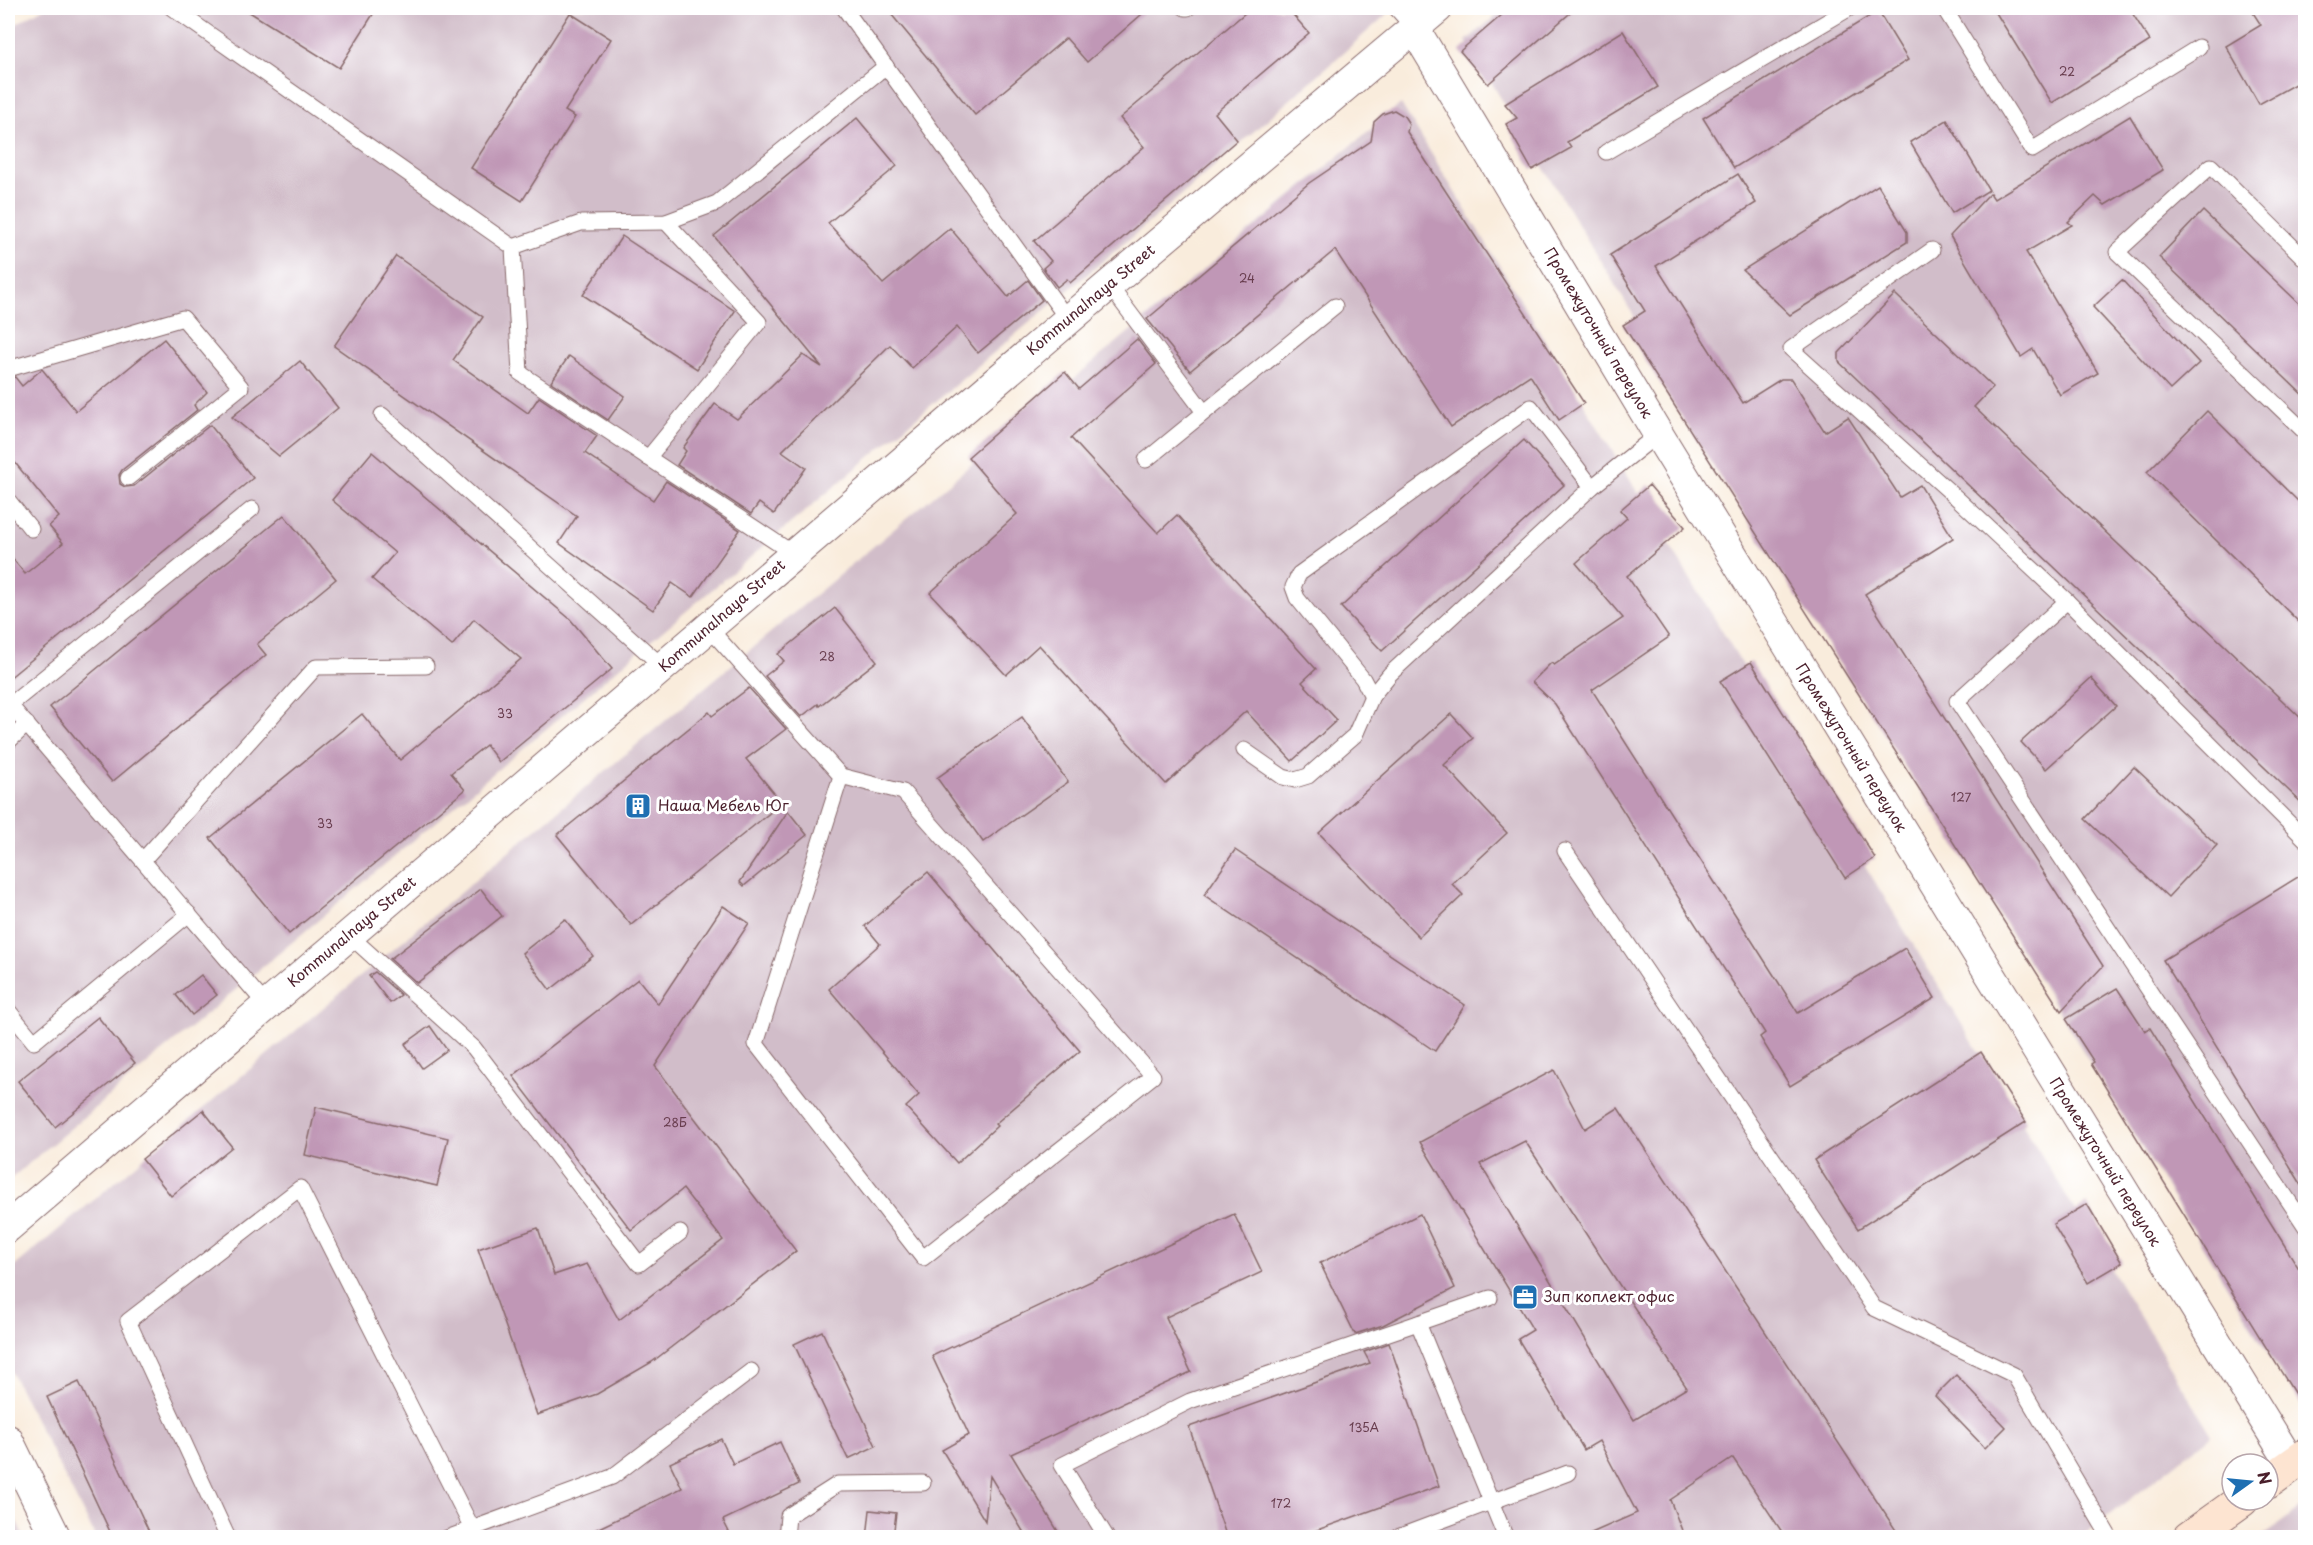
<svg xmlns="http://www.w3.org/2000/svg" width="2313" height="1545" viewBox="0 0 2313 1545" font-family="'Playpen Sans',sans-serif">
	<style>
		.industrial { fill: #d1bdc9 }
		.building { fill: #c097b6; fill-rule: evenodd }
		.lines { fill: none; stroke-linecap: round; stroke-linejoin: round }
		.service-casing { stroke: #876769; stroke-width: 17 }
		.minor-casing { stroke: #876769; stroke-width: 32 }
		.secondary-casing { stroke: #876769; stroke-width: 35 }
		.service { stroke: #fff; stroke-width: 15 }
		.minor { stroke: #fff; stroke-width: 30 }
		.secondary { stroke: #fde4d1; stroke-width: 33 }
		.labels { text-anchor: middle; stroke-width: 6; stroke-linejoin: round; paint-order: stroke }
		.number-label { font-size: 12px; fill: #683d4e }
		.street-label { font-size: 15px; fill: #4a1f2b; stroke: #fff }
		.poi-label { font-size: 15px; fill: #4a1f2b; stroke: #fff; text-anchor: start }
	</style>
	<rect width="100%" height="100%" fill="#fff"/>
	<filter id="ink" filterUnits="userSpaceOnUse"><feTurbulence type="fractalNoise" baseFrequency=".0167" numOctaves="2"/><feDisplacementMap in="SourceGraphic" scale="12" xChannelSelector="R" yChannelSelector="G"/><feConvolveMatrix kernelMatrix="1 2 1 2 8 2 1 2 1" color-interpolation-filters="sRGB"/></filter>
	<filter id="wash" filterUnits="userSpaceOnUse"><feTurbulence type="fractalNoise" baseFrequency=".008" numOctaves="4" result="noise"/><feDisplacementMap in="SourceGraphic" scale="24" xChannelSelector="R" yChannelSelector="G"/><feGaussianBlur stdDeviation="1.35" result="paint"/><feColorMatrix in="noise" values="0 0 0 0 0 0 0 0 0 0 0 0 0 0 0 0 0 1.4 0 .05"/><feComposite in="paint" operator="in"/></filter>
	<g filter="url(#wash)">
		<rect width="100%" height="100%" fill="#f9ecdc"/>
		<!-- industrial -->
		<g class="industrial">
			<path d="M 43,8 L 1394,8 L 1185,192 L 8,1181 L 8,29 Z"/>
			<path d="M 1505,8 L 2305,8 L 2306,1372 L 2287,1385 L 1466,41 Z"/>
			<path d="M 1401,104 L 2212,1435 L 2081,1537 L 96,1538 L 8,1366 L 8,1272 Z"/>
			<path d="M 8,1503 L 24,1537 L 8,1537 Z"/>
			<path d="M 2305,1505 L 2305,1537 L 2261,1537 Z"/>
		</g>
		<g id="blocks">
			<!-- building -->
			<g class="building">
				<path d="M 243,8 L 377,8 L 339,68 Z"/>
				<path d="M 886,8 L 1149,8 L 1087,62 L 1066,38 L 975,115 Z"/>
				<path d="M 1251,8 L 1287,8 L 1309,33 L 1215,113 L 1237,140 L 1070,283 L 1067,279 L 1057,287 L 1043,268 L 1051,261 L 1034,241 L 1144,147 L 1120,118 Z"/>
				<path d="M 1510,8 L 1576,8 L 1488,84 L 1460,51 Z"/>
				<path d="M 1993,8 L 2129,8 L 2150,41 L 2052,103 Z"/>
				<path d="M 2250,8 L 2306,8 L 2306,78 L 2259,104 L 2226,46 L 2261,25 Z"/>
				<path d="M 1878,11 L 1908,60 L 1734,168 L 1703,118 Z"/>
				<path d="M 570,13 L 611,39 L 565,111 L 575,117 L 522,201 L 471,168 Z"/>
				<path d="M 1623,31 L 1658,87 L 1567,142 L 1571,148 L 1532,170 L 1506,124 L 1517,118 L 1505,104 Z"/>
				<path d="M 1394,110 L 1404,116 L 1409,124 L 1407,132 L 1584,403 L 1559,420 L 1530,375 L 1451,427 L 1335,250 L 1190,371 L 1147,319 L 1309,183 L 1371,141 L 1374,122 L 1383,114 Z"/>
				<path d="M 2130,116 L 2163,170 L 2105,205 L 2095,196 L 2068,222 L 2072,225 L 2026,252 L 2098,373 L 2060,395 L 2033,349 L 2021,357 L 1950,236 L 1990,193 L 1994,199 Z"/>
				<path d="M 857,118 L 897,166 L 828,223 L 883,284 L 950,228 L 1008,297 L 1028,280 L 1042,300 L 978,353 L 957,327 L 912,368 L 890,345 L 782,451 L 806,468 L 774,514 L 759,503 L 751,514 L 677,465 L 686,451 L 683,448 L 715,404 L 737,419 L 803,355 L 822,367 L 714,236 Z"/>
				<path d="M 1947,120 L 1989,190 L 1952,213 L 1910,142 Z"/>
				<path d="M 1738,174 L 1756,203 L 1656,266 L 1743,403 L 1781,379 L 1791,379 L 1825,432 L 1848,417 L 1900,497 L 1920,485 L 1953,538 L 1865,594 L 2103,966 L 2061,1011 L 1623,325 L 1645,311 L 1610,255 Z"/>
				<path d="M 1878,185 L 1907,232 L 1907,242 L 1854,275 L 1790,315 L 1743,270 Z"/>
				<path d="M 2203,211 L 2306,310 L 2306,398 L 2159,257 Z"/>
				<path d="M 622,236 L 735,311 L 697,369 L 583,295 Z"/>
				<path d="M 396,256 L 483,317 L 453,360 L 528,413 L 539,397 L 597,436 L 585,453 L 653,500 L 666,481 L 740,530 L 693,597 L 672,583 L 653,610 L 559,543 L 577,516 L 334,346 Z"/>
				<path d="M 2122,280 L 2199,363 L 2170,390 L 2093,307 Z"/>
				<path d="M 1895,294 L 1993,387 L 1974,407 L 2306,723 L 2306,807 L 1839,362 L 1839,353 Z"/>
				<path d="M 164,339 L 207,392 L 194,405 L 197,410 L 122,470 L 119,475 L 120,484 L 125,487 L 134,486 L 210,425 L 253,478 L 8,679 L 8,553 L 25,574 L 63,543 L 49,526 L 59,517 L 8,454 L 8,379 L 15,377 L 22,386 L 42,369 L 76,411 Z"/>
				<path d="M 1137,339 L 1156,364 L 1071,438 L 1158,533 L 1177,515 L 1316,669 L 1302,682 L 1337,720 L 1292,761 L 1246,711 L 1166,784 L 1039,645 L 1006,675 L 930,593 L 1017,514 L 968,457 L 1065,372 L 1079,389 Z"/>
				<path d="M 569,356 L 625,396 L 608,420 L 551,382 Z"/>
				<path d="M 300,361 L 338,408 L 279,456 L 232,417 Z"/>
				<path d="M 2207,411 L 2306,509 L 2306,629 L 2147,472 Z"/>
				<path d="M 1524,440 L 1564,485 L 1382,651 L 1341,607 Z"/>
				<path d="M 372,452 L 570,619 L 612,669 L 499,762 L 486,745 L 451,773 L 465,790 L 289,934 L 210,838 L 362,714 L 400,760 L 521,659 L 474,619 L 452,646 L 372,579 L 395,553 L 332,500 Z"/>
				<path d="M 1649,485 L 1685,527 L 1627,576 L 1669,637 L 1592,690 L 1798,1013 L 1905,948 L 1935,998 L 1790,1086 L 1760,1037 L 1765,1033 L 1555,704 L 1532,682 L 1551,663 L 1554,665 L 1623,618 L 1576,563 L 1627,518 L 1620,510 Z"/>
				<path d="M 284,515 L 336,579 L 257,644 L 266,655 L 112,782 L 50,707 Z"/>
				<path d="M 835,608 L 877,661 L 819,706 L 818,704 L 801,717 L 765,676 L 784,661 L 778,654 Z"/>
				<path d="M 1751,662 L 1875,858 L 1845,878 L 1720,681 Z"/>
				<path d="M 2091,678 L 2116,706 L 2046,769 L 2021,742 Z"/>
				<path d="M 749,688 L 786,729 L 746,759 L 782,803 L 631,925 L 557,835 L 709,712 L 712,716 Z"/>
				<path d="M 1451,714 L 1473,738 L 1444,765 L 1507,833 L 1452,884 L 1463,895 L 1419,937 L 1319,833 Z"/>
				<path d="M 1022,717 L 1068,782 L 983,842 L 937,778 Z"/>
				<path d="M 2134,767 L 2217,845 L 2168,897 L 2085,819 Z"/>
				<path d="M 788,811 L 807,835 L 744,886 L 740,882 Z"/>
				<path d="M 1235,850 L 1465,1005 L 1435,1051 L 1204,895 Z"/>
				<path d="M 928,872 L 1080,1051 L 995,1124 L 997,1126 L 957,1163 L 906,1107 L 919,1095 L 829,989 L 880,944 L 865,926 Z"/>
				<path d="M 2306,872 L 2306,1192 L 2163,960 Z"/>
				<path d="M 481,889 L 502,916 L 417,983 L 390,959 Z"/>
				<path d="M 723,906 L 749,923 L 655,1066 L 796,1251 L 652,1362 L 597,1394 L 537,1415 L 478,1249 L 538,1228 L 554,1275 L 587,1264 L 619,1320 L 723,1240 L 683,1189 L 631,1230 L 513,1076 L 638,979 L 658,1004 Z"/>
				<path d="M 565,919 L 593,956 L 550,990 L 522,953 Z"/>
				<path d="M 375,972 L 401,995 L 390,1003 L 369,976 Z"/>
				<path d="M 201,975 L 217,995 L 192,1015 L 176,995 Z"/>
				<path d="M 2117,988 L 2145,1031 L 2150,1028 L 2306,1280 L 2306,1412 L 2091,1064 L 2094,1062 L 2066,1019 Z"/>
				<path d="M 98,1017 L 135,1063 L 55,1127 L 18,1081 Z"/>
				<path d="M 430,1026 L 447,1050 L 422,1068 L 405,1044 Z"/>
				<path d="M 1981,1052 L 2026,1122 L 1858,1229 L 1814,1160 Z"/>
				<path d="M 1554,1070 L 1585,1129 L 1618,1108 L 1901,1538 L 1786,1538 L 1733,1458 L 1670,1500 L 1685,1538 L 1580,1538 L 1637,1513 L 1599,1441 L 1584,1450 L 1518,1339 L 1533,1330 L 1420,1142 ZM 1525,1141 L 1687,1388 L 1634,1420 L 1480,1164 Z"/>
				<path d="M 316,1107 L 448,1138 L 437,1186 L 305,1155 Z"/>
				<path d="M 203,1110 L 232,1147 L 171,1196 L 142,1159 Z"/>
				<path d="M 2087,1204 L 2122,1263 L 2088,1283 L 2053,1224 Z"/>
				<path d="M 1234,1214 L 1262,1272 L 1166,1317 L 1191,1372 L 1011,1454 L 1062,1538 L 1027,1538 L 990,1476 L 985,1521 L 942,1450 L 969,1435 L 932,1356 Z"/>
				<path d="M 1420,1214 L 1455,1288 L 1383,1325 L 1355,1334 L 1320,1263 Z"/>
				<path d="M 822,1331 L 876,1446 L 848,1459 L 794,1344 Z"/>
				<path d="M 1389,1343 L 1439,1486 L 1295,1538 L 1227,1538 L 1189,1427 L 1370,1363 L 1364,1352 Z"/>
				<path d="M 1956,1375 L 2006,1427 L 1985,1448 L 1935,1396 Z"/>
				<path d="M 79,1382 L 152,1538 L 113,1538 L 47,1397 Z"/>
				<path d="M 721,1439 L 733,1464 L 780,1442 L 799,1484 L 723,1520 L 732,1538 L 578,1538 L 682,1488 L 670,1463 Z"/>
				<path d="M 870,1510 L 896,1513 L 893,1538 L 867,1538 Z"/>
			</g>
		</g>
	</g>
	<g filter="url(#ink)">
		<use href="#blocks" fill-opacity="0" stroke="#876769" stroke-width="1.5"/>
		<g class="lines">
			<!-- service casing -->
			<g class="service-casing">
				<g id="service">
					<path d="M 172,8 L 513,247 L 520,373 L 794,554"/>
					<path d="M 844,8 L 1068,320"/>
					<path d="M 1185,8 L 1188,8"/>
					<path d="M 1396,8 L 1414,28"/>
					<path d="M 1944,8 L 2032,150 L 2199,47"/>
					<path d="M 1606,152 L 1850,8"/>
					<path d="M 513,247 L 581,223 L 666,222 L 717,203 L 886,66"/>
					<path d="M 1932,250 L 1791,349 L 1960,501 L 2067,601 L 2306,840"/>
					<path d="M 2306,260 L 2211,166 L 2117,252 L 2306,433"/>
					<path d="M 1109,285 L 1204,412"/>
					<path d="M 8,369 L 183,318 L 241,387 L 128,478"/>
					<path d="M 382,415 L 662,666"/>
					<path d="M 648,458 L 759,322 L 666,222"/>
					<path d="M 1146,460 L 1335,306"/>
					<path d="M 8,500 L 31,529"/>
					<path d="M 252,509 L 10,705 L 266,1005"/>
					<path d="M 2067,601 L 1957,701 L 2306,1227"/>
					<path d="M 708,627 L 841,776 L 903,792 L 1153,1076 L 923,1258 L 756,1044 L 841,776"/>
					<path d="M 1372,696 L 1363,679 L 1297,598 L 1293,587 L 1299,574 L 1531,407 L 1592,487"/>
					<path d="M 8,742 L 27,724"/>
					<path d="M 1244,750 L 1283,777 L 1295,780 L 1308,776 L 1355,735 L 1372,696 L 1390,674 L 1592,487 L 1658,434"/>
					<path d="M 1565,851 L 1874,1308 L 2014,1375 L 2110,1538"/>
					<path d="M 143,860 L 316,667 L 426,666"/>
					<path d="M 349,935 L 474,1048 L 639,1264 L 680,1233"/>
					<path d="M 8,1010 L 34,1042 L 189,914"/>
					<path d="M 1418,1323 L 1490,1298"/>
					<path d="M 228,1538 L 128,1321 L 300,1188 L 472,1528"/>
					<path d="M 447,1538 L 612,1477 L 751,1371"/>
					<path d="M 786,1538 L 788,1516 L 838,1484 L 923,1483"/>
					<path d="M 1107,1538 L 1062,1465 L 1190,1401 L 1418,1323 L 1506,1538"/>
					<path d="M 1395,1538 L 1568,1473"/>
				</g>
			</g>
			<!-- minor casing -->
			<g class="minor-casing">
				<g id="minor">
					<path d="M 1414,28 L 1658,434 L 2292,1465"/>
					<path d="M 8,1227 L 1109,285 L 1438,8"/>
					<path d="M 8,1440 L 56,1538"/>
				</g>
			</g>
			<!-- secondary casing -->
			<g class="secondary-casing">
				<g id="secondary">
					<path d="M 2268,1482 L 2306,1455"/>
					<path d="M 2189,1538 L 2242,1500"/>
				</g>
			</g>
			<!-- service -->
			<use href="#service" class="service"/>
			<!-- minor -->
			<use href="#minor" class="minor"/>
			<!-- secondary -->
			<use href="#secondary" class="secondary"/>
		</g>
	</g>
	<!-- icons -->
	<defs>
		<g id="building-square" transform="scale(1.35)"><rect x="-9" y="-9" width="18" height="18" rx="4" fill="#1f6fb2" stroke="#fff"/><path d="M-4-6H4V6H1V3H-1V6H-4ZM-2.5-4.3h1.7v1.8h-1.7ZM.8-4.3h1.7v1.8H.8ZM-2.5-1h1.7V.8h-1.7ZM.8-1h1.7V.8H.8Z" fill="#fff"/></g>
		<g id="office-square" transform="scale(1.35)"><rect x="-9" y="-9" width="18" height="18" rx="4" fill="#1f6fb2" stroke="#fff"/><path d="M-6-3h4V-5.5h4V-3h4V5H-6ZM-1-4.5V-3h2v-1.5ZM-6 0V1H6V0Z" fill="#fff"/></g>
	</defs>
	<g fill-rule="evenodd">
		<use href="#building-square" x="638" y="806"/>
		<use href="#office-square" x="1525" y="1297"/>
	</g>
	<g class="labels">
		<!-- number labels -->
		<g class="number-label">
			<text x="2067" y="76">22</text>
			<text x="1247" y="283">24</text>
			<text x="827" y="661">28</text>
			<text x="505" y="718">33</text>
			<text x="1961" y="802">127</text>
			<text x="325" y="828">33</text>
			<text x="675" y="1127">28Б</text>
			<text x="1364" y="1432">135А</text>
			<text x="1281" y="1508">172</text>
		</g>
		<!-- street labels -->
		<g class="street-label">
			<text transform="translate(1091 300) rotate(-40)" y="5">Kommunalnaya Street</text>
			<text transform="translate(1598 333) rotate(59)" y="5">Промежуточный переулок</text>
			<text transform="translate(722 616) rotate(-41)" y="5">Kommunalnaya Street</text>
			<text transform="translate(1851 748) rotate(58)" y="5">Промежуточный переулок</text>
			<text transform="translate(352 932) rotate(-40)" y="5">Kommunalnaya Street</text>
			<text transform="translate(2105 1162) rotate(58)" y="5">Промежуточный переулок</text>
		</g>
		<!-- poi labels -->
		<g class="poi-label">
			<text x="658" y="811">Наша Мебель Юг</text>
			<text x="1544" y="1302">Зип коплект офис</text>
		</g>
	</g>
	<!-- margin -->
	<rect width="2313" height="1545" fill="none" stroke="#fff" stroke-width="30"/>
	<!-- north arrow -->
	<g transform="translate(2250 1482) rotate(75)"><circle r="28" fill="#ffffff" stroke="#b7a5aa" stroke-width="1.5"/>
	<path d="M0-4.5L10 22L0 15L-10 22Z" fill="#1f6fb2"/>
	<text y="-9" font-size="16" font-weight="bold" text-anchor="middle" fill="#4a1f2b">N</text>
	</g>
</svg>
